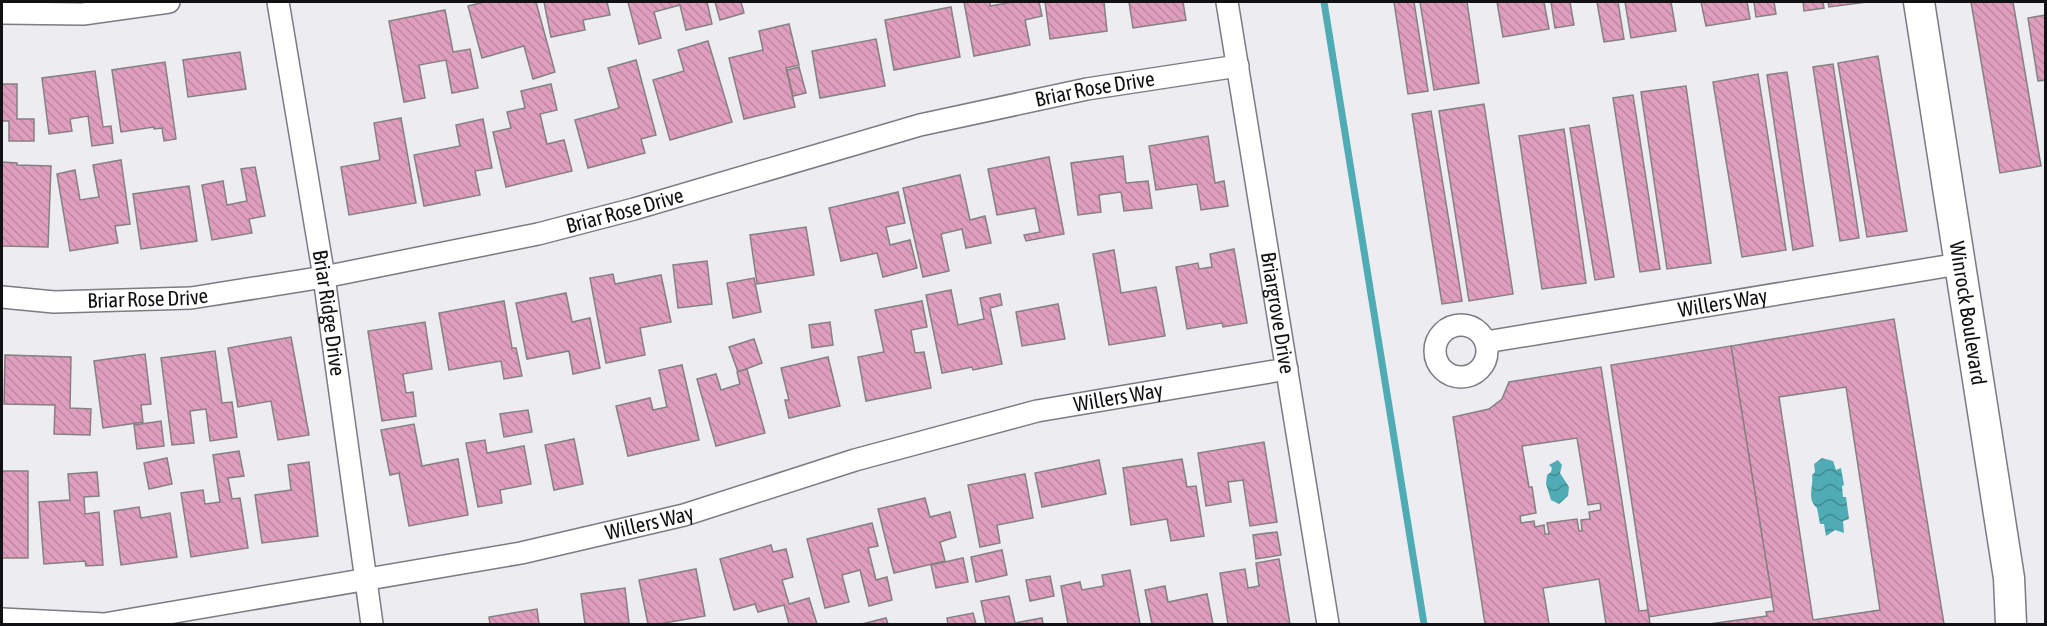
<svg xmlns="http://www.w3.org/2000/svg" width="2047" height="626" viewBox="0 0 2047 626" font-family="'Asap Condensed',sans-serif">
	<style>
		.water { fill: url(#water-waves) }
		.lines { fill: none; stroke-linecap: round; stroke-linejoin: round }
		.stream { stroke: #4facb4; stroke-width: 7 }
		.building { fill: url(#building-back-hatch); stroke: #858082; stroke-width: 1.5; fill-rule: evenodd }
		.street-casing { stroke: #7b7b80; stroke-width: 24 }
		.secondary-casing { stroke: #7b7b80; stroke-width: 33 }
		.street { stroke: #fff; stroke-width: 21 }
		.secondary { stroke: #fff; stroke-width: 30 }
		.labels { text-anchor: middle; stroke-width: 5; stroke-linejoin: round; paint-order: stroke }
		.street-label { font-size: 21px; fill: #111113; stroke: #f9fafe }
	</style>
	<defs>
		<pattern id="water-waves" width="16" height="10" patternUnits="userSpaceOnUse" patternTransform="scale(1.5)"><rect width="16" height="10" fill="#4facb4"/><path d="M0 5q4-4 8 0t8 0" fill="none" stroke="#408b91"/></pattern>
		<pattern id="building-back-hatch" width="6" height="6" patternUnits="userSpaceOnUse" patternTransform="scale(1.5)"><rect width="6" height="6" fill="#e09ebe"/><path d="M-1 5l2 2M0 0l6 6M5-1l2 2" fill="none" stroke="#bf87a2"/></pattern>
	</defs>
	<rect width="100%" height="100%" fill="#ececf1"/>
	<!-- water -->
	<g class="water">
		<path d="M 1822,458 L 1833,461 L 1836,470 L 1841,468 L 1844,485 L 1842,486 L 1843,497 L 1846,497 L 1849,519 L 1843,521 L 1844,533 L 1835,530 L 1826,536 L 1824,524 L 1820,524 L 1817,508 C 1806,498 1814,487 1812,475 L 1815,472 L 1814,464 Z"/>
		<path d="M 1558,460 L 1562,465 L 1560,473 L 1569,487 L 1568,496 L 1559,504 L 1551,500 L 1546,484 L 1547,475 L 1551,472 L 1552,468 L 1549,465 Z"/>
	</g>
	<g class="lines">
		<!-- stream -->
		<path class="stream" d="M 1324,2 L 1424,624"/>
	</g>
	<!-- building -->
	<g class="building">
		<path d="M 484,2 L 536,2 L 555,72 L 533,79 L 524,46 L 482,58 L 468,6 Z"/>
		<path d="M 544,2 L 607,2 L 610,15 L 583,20 L 585,30 L 551,37 Z"/>
		<path d="M 628,2 L 707,2 L 712,24 L 686,30 L 680,5 L 654,12 L 661,38 L 639,44 Z"/>
		<path d="M 715,2 L 741,2 L 744,13 L 720,20 Z"/>
		<path d="M 964,2 L 990,2 L 990,6 L 1013,2 L 1039,2 L 1042,16 L 1025,20 L 1030,45 L 974,56 Z"/>
		<path d="M 1045,2 L 1104,2 L 1107,31 L 1050,39 Z"/>
		<path d="M 1129,2 L 1183,2 L 1186,20 L 1133,28 Z"/>
		<path d="M 1394,2 L 1414,2 L 1428,91 L 1408,94 Z"/>
		<path d="M 1420,2 L 1467,2 L 1479,83 L 1434,90 Z"/>
		<path d="M 1497,2 L 1544,2 L 1549,29 L 1503,37 Z"/>
		<path d="M 1551,2 L 1570,2 L 1574,25 L 1555,28 Z"/>
		<path d="M 1597,2 L 1618,2 L 1624,39 L 1604,42 Z"/>
		<path d="M 1625,2 L 1671,2 L 1676,31 L 1631,38 Z"/>
		<path d="M 1701,2 L 1747,2 L 1750,19 L 1706,26 Z"/>
		<path d="M 1754,2 L 1774,2 L 1776,14 L 1756,17 Z"/>
		<path d="M 1803,2 L 1823,2 L 1824,8 L 1804,11 Z"/>
		<path d="M 1828,2 L 1867,2 L 1829,7 Z"/>
		<path d="M 1971,2 L 2013,2 L 2041,166 L 2000,173 Z"/>
		<path d="M 951,7 L 960,57 L 894,70 L 885,20 Z"/>
		<path d="M 445,10 L 453,52 L 470,49 L 478,88 L 452,93 L 446,60 L 419,65 L 425,98 L 404,102 L 389,21 Z"/>
		<path d="M 2046,15 L 2046,80 L 2038,81 L 2028,18 Z"/>
		<path d="M 789,24 L 799,65 L 786,68 L 795,107 L 744,119 L 729,58 L 763,50 L 759,31 Z"/>
		<path d="M 876,39 L 885,86 L 820,98 L 812,51 Z"/>
		<path d="M 708,41 L 732,122 L 670,140 L 653,80 L 684,71 L 678,50 Z"/>
		<path d="M 240,52 L 246,89 L 188,97 L 183,60 Z"/>
		<path d="M 1878,56 L 1907,231 L 1867,237 L 1838,63 Z"/>
		<path d="M 636,60 L 656,135 L 641,139 L 645,153 L 588,168 L 575,120 L 619,108 L 608,68 Z"/>
		<path d="M 165,62 L 176,139 L 164,141 L 162,128 L 154,129 L 154,127 L 121,132 L 112,70 Z"/>
		<path d="M 1833,64 L 1859,238 L 1840,241 L 1813,67 Z"/>
		<path d="M 799,67 L 806,93 L 793,96 L 787,70 Z"/>
		<path d="M 95,71 L 103,127 L 111,126 L 113,143 L 92,146 L 88,116 L 70,119 L 72,131 L 49,134 L 42,78 Z"/>
		<path d="M 1787,72 L 1813,246 L 1793,250 L 1767,75 Z"/>
		<path d="M 1758,74 L 1786,250 L 1742,257 L 1713,82 Z"/>
		<path d="M 2,84 L 17,84 L 17,119 L 34,119 L 34,141 L 9,141 L 9,121 L 2,121 Z"/>
		<path d="M 551,84 L 557,110 L 540,114 L 547,144 L 564,140 L 572,171 L 506,187 L 493,132 L 511,128 L 507,112 L 525,108 L 521,91 Z"/>
		<path d="M 1686,86 L 1711,263 L 1667,269 L 1641,92 Z"/>
		<path d="M 1633,95 L 1660,269 L 1640,272 L 1613,98 Z"/>
		<path d="M 1484,104 L 1513,294 L 1469,301 L 1439,111 Z"/>
		<path d="M 1431,111 L 1462,301 L 1442,304 L 1412,114 Z"/>
		<path d="M 401,118 L 416,203 L 349,215 L 341,167 L 380,160 L 374,123 Z"/>
		<path d="M 483,119 L 492,168 L 475,171 L 480,195 L 424,206 L 414,155 L 460,146 L 456,125 Z"/>
		<path d="M 1589,125 L 1614,277 L 1595,280 L 1570,128 Z"/>
		<path d="M 1564,129 L 1586,283 L 1542,289 L 1519,136 Z"/>
		<path d="M 1208,136 L 1215,183 L 1224,181 L 1228,206 L 1201,210 L 1197,184 L 1156,190 L 1149,146 Z"/>
		<path d="M 1123,156 L 1126,183 L 1148,181 L 1152,208 L 1124,211 L 1121,192 L 1099,195 L 1101,212 L 1078,215 L 1071,163 Z"/>
		<path d="M 1049,157 L 1064,234 L 1026,241 L 1024,235 L 1040,232 L 1035,208 L 997,215 L 988,169 Z"/>
		<path d="M 121,160 L 130,224 L 115,226 L 118,243 L 70,251 L 57,174 L 75,170 L 80,200 L 99,197 L 93,165 Z"/>
		<path d="M 2,162 L 17,163 L 17,165 L 51,166 L 48,247 L 2,246 Z"/>
		<path d="M 255,167 L 265,216 L 249,219 L 252,233 L 212,240 L 202,185 L 223,181 L 227,205 L 247,201 L 241,169 Z"/>
		<path d="M 960,175 L 970,220 L 985,216 L 991,243 L 966,248 L 962,229 L 941,234 L 949,271 L 923,277 L 903,188 Z"/>
		<path d="M 189,186 L 197,241 L 141,249 L 133,194 Z"/>
		<path d="M 898,192 L 905,223 L 886,227 L 890,245 L 910,240 L 917,268 L 883,277 L 877,253 L 841,261 L 829,208 Z"/>
		<path d="M 806,227 L 814,275 L 757,284 L 750,235 Z"/>
		<path d="M 1234,249 L 1247,323 L 1223,327 L 1222,323 L 1187,329 L 1176,267 L 1198,263 L 1199,269 L 1212,267 L 1210,254 Z"/>
		<path d="M 1114,250 L 1121,293 L 1156,287 L 1165,336 L 1109,345 L 1093,254 Z"/>
		<path d="M 707,261 L 712,304 L 678,308 L 673,265 Z"/>
		<path d="M 613,274 L 615,284 L 661,275 L 671,322 L 640,328 L 645,355 L 606,363 L 590,278 Z"/>
		<path d="M 754,278 L 761,312 L 733,318 L 727,283 Z"/>
		<path d="M 951,290 L 958,325 L 984,319 L 980,298 L 1000,294 L 1002,305 L 990,308 L 1002,364 L 973,370 L 972,367 L 942,373 L 926,295 Z"/>
		<path d="M 566,293 L 572,322 L 590,318 L 600,368 L 573,374 L 569,351 L 527,359 L 516,303 Z"/>
		<path d="M 504,301 L 512,348 L 516,348 L 522,376 L 504,379 L 501,361 L 449,370 L 439,313 Z"/>
		<path d="M 922,301 L 927,327 L 911,330 L 915,353 L 924,352 L 931,388 L 866,401 L 858,357 L 884,352 L 875,310 Z"/>
		<path d="M 1058,304 L 1065,339 L 1022,346 L 1016,312 Z"/>
		<path d="M 1894,319 L 1944,624 L 1709,624 L 1767,616 L 1766,612 L 1774,611 L 1731,346 ZM 1846,387 L 1880,610 L 1813,620 L 1779,397 Z"/>
		<path d="M 425,322 L 432,369 L 403,374 L 406,393 L 413,392 L 416,416 L 382,421 L 368,331 Z"/>
		<path d="M 830,322 L 833,345 L 812,348 L 809,325 Z"/>
		<path d="M 291,337 L 309,435 L 278,440 L 271,401 L 238,407 L 228,348 Z"/>
		<path d="M 754,339 L 762,363 L 738,372 L 729,347 Z"/>
		<path d="M 1731,346 L 1772,597 L 1649,617 L 1611,365 Z"/>
		<path d="M 215,351 L 222,403 L 232,402 L 237,437 L 210,441 L 206,409 L 190,411 L 194,443 L 172,445 L 161,358 Z"/>
		<path d="M 145,354 L 151,404 L 141,405 L 143,422 L 103,428 L 94,361 Z"/>
		<path d="M 5,355 L 71,357 L 70,408 L 91,409 L 90,435 L 54,434 L 55,405 L 4,404 Z"/>
		<path d="M 828,357 L 840,406 L 789,418 L 785,400 L 789,400 L 781,368 Z"/>
		<path d="M 682,365 L 699,440 L 628,456 L 616,406 L 650,398 L 653,410 L 667,407 L 659,370 Z"/>
		<path d="M 1601,367 L 1639,611 L 1648,610 L 1650,624 L 1606,624 L 1599,579 L 1543,588 L 1549,624 L 1485,624 L 1453,417 L 1489,409 L 1502,399 L 1509,382 ZM 1577,438 L 1588,505 L 1600,503 L 1601,510 L 1589,512 L 1590,519 L 1581,520 L 1582,531 L 1579,531 L 1577,519 L 1547,523 L 1549,534 L 1545,534 L 1544,525 L 1535,527 L 1534,521 L 1521,523 L 1520,516 L 1536,513 L 1532,487 L 1529,487 L 1522,446 Z"/>
		<path d="M 747,369 L 765,433 L 716,446 L 697,379 L 716,374 L 721,390 L 740,384 L 737,372 Z"/>
		<path d="M 528,410 L 532,432 L 504,437 L 500,414 Z"/>
		<path d="M 161,421 L 164,446 L 137,449 L 134,425 Z"/>
		<path d="M 414,424 L 422,466 L 458,459 L 468,515 L 409,526 L 399,473 L 390,475 L 381,430 Z"/>
		<path d="M 574,439 L 583,484 L 554,490 L 545,445 Z"/>
		<path d="M 485,440 L 487,453 L 524,446 L 531,484 L 500,490 L 502,503 L 478,507 L 466,443 Z"/>
		<path d="M 1264,442 L 1277,522 L 1250,526 L 1243,480 L 1228,482 L 1231,502 L 1206,506 L 1198,453 Z"/>
		<path d="M 239,451 L 244,476 L 228,478 L 232,499 L 240,498 L 248,548 L 191,557 L 181,493 L 203,490 L 205,504 L 220,502 L 213,455 Z"/>
		<path d="M 167,458 L 172,484 L 149,489 L 144,463 Z"/>
		<path d="M 1182,459 L 1187,487 L 1196,486 L 1204,536 L 1171,541 L 1167,519 L 1131,525 L 1123,468 Z"/>
		<path d="M 1099,460 L 1106,494 L 1042,507 L 1035,473 Z"/>
		<path d="M 309,462 L 318,536 L 262,543 L 255,495 L 291,490 L 288,465 Z"/>
		<rect x="2" y="471" width="26" height="87"/>
		<path d="M 97,472 L 99,496 L 84,497 L 85,514 L 99,512 L 103,565 L 86,566 L 85,561 L 44,564 L 39,502 L 70,500 L 68,474 Z"/>
		<path d="M 1025,474 L 1033,518 L 997,525 L 1000,543 L 980,547 L 968,485 Z"/>
		<path d="M 925,498 L 930,517 L 950,512 L 956,537 L 940,542 L 945,561 L 894,573 L 878,509 Z"/>
		<path d="M 139,507 L 141,518 L 170,513 L 177,557 L 121,565 L 114,511 Z"/>
		<path d="M 872,523 L 878,546 L 868,548 L 876,580 L 887,577 L 892,600 L 869,606 L 860,570 L 842,575 L 849,602 L 825,608 L 807,539 Z"/>
		<path d="M 1277,532 L 1281,555 L 1256,559 L 1253,535 Z"/>
		<path d="M 771,545 L 773,552 L 786,549 L 793,577 L 782,580 L 789,604 L 809,598 L 817,624 L 789,624 L 784,605 L 758,612 L 755,604 L 734,610 L 720,559 Z"/>
		<path d="M 1002,550 L 1007,575 L 976,582 L 971,557 Z"/>
		<path d="M 963,558 L 968,582 L 936,588 L 931,565 Z"/>
		<path d="M 1279,559 L 1290,624 L 1228,624 L 1220,573 L 1245,569 L 1248,588 L 1259,586 L 1256,563 Z"/>
		<path d="M 696,569 L 705,616 L 659,624 L 648,624 L 639,580 Z"/>
		<path d="M 1130,570 L 1140,624 L 1068,624 L 1061,586 L 1080,582 L 1082,590 L 1104,586 L 1102,575 Z"/>
		<path d="M 1050,576 L 1054,596 L 1030,601 L 1026,580 Z"/>
		<path d="M 1165,586 L 1168,602 L 1207,594 L 1213,624 L 1152,624 L 1145,590 Z"/>
		<path d="M 625,588 L 629,623 L 585,624 L 581,594 Z"/>
		<path d="M 1009,596 L 1015,623 L 1042,618 L 1043,624 L 986,624 L 981,601 Z"/>
		<path d="M 537,609 L 539,624 L 490,624 L 489,617 Z"/>
		<path d="M 973,613 L 976,624 L 948,624 L 947,618 Z"/>
		<path d="M 886,618 L 888,624 L 862,624 Z"/>
	</g>
	<g class="lines">
		<!-- street casing -->
		<g class="street-casing">
			<g id="street">
				<path id="s1" d="M 278,2 L 324,277 L 372,624"/>
				<path id="s2" d="M 1227,2 L 1328,624"/>
				<path d="M 2,13 L 83,14 L 169,2"/>
				<path id="s3" d="M 2,297 L 54,302 L 191,298 L 324,277 L 538,234 L 634,209 L 920,125 L 1087,89 L 1238,66"/>
				<circle cx="1461" cy="351" r="26"/>
				<path id="s4" d="M 1486,342 L 1959,264"/>
				<path id="s5" d="M 2,619 L 104,624 L 521,553 L 684,515 L 855,460 L 1037,411 L 1287,369"/>
			</g>
		</g>
		<!-- secondary casing -->
		<g class="secondary-casing">
			<g id="secondary">
				<path id="s6" d="M 1919,2 L 2009,578 L 2011,624"/>
			</g>
		</g>
		<!-- street -->
		<use href="#street" class="street"/>
		<!-- secondary -->
		<use href="#secondary" class="secondary"/>
	</g>
	<g class="labels">
		<!-- street labels -->
		<g class="street-label">
			<text dy="7" stroke="none"><textPath href="#s3" startOffset="1118">Briar Rose Drive</textPath></text>
			<text dy="7" stroke="none"><textPath href="#s3" startOffset="632">Briar Rose Drive</textPath></text>
			<text dy="7" stroke="none"><textPath href="#s3" startOffset="146">Briar Rose Drive</textPath></text>
			<text dy="7" stroke="none"><textPath href="#s4" startOffset="240">Willers Way</textPath></text>
			<text dy="7" stroke="none"><textPath href="#s1" startOffset="315">Briar Ridge Drive</textPath></text>
			<text dy="7" stroke="none"><textPath href="#s2" startOffset="315">Briargrove Drive</textPath></text>
			<text dy="7" stroke="none"><textPath href="#s6" startOffset="315">Winrock Boulevard</textPath></text>
			<text dy="7" stroke="none"><textPath href="#s5" startOffset="1143">Willers Way</textPath></text>
			<text dy="7" stroke="none"><textPath href="#s5" startOffset="657">Willers Way</textPath></text>
		</g>
	</g>
	<!-- border -->
	<rect width="2047" height="626" fill="none" stroke="#111113" stroke-width="6"/>
</svg>
